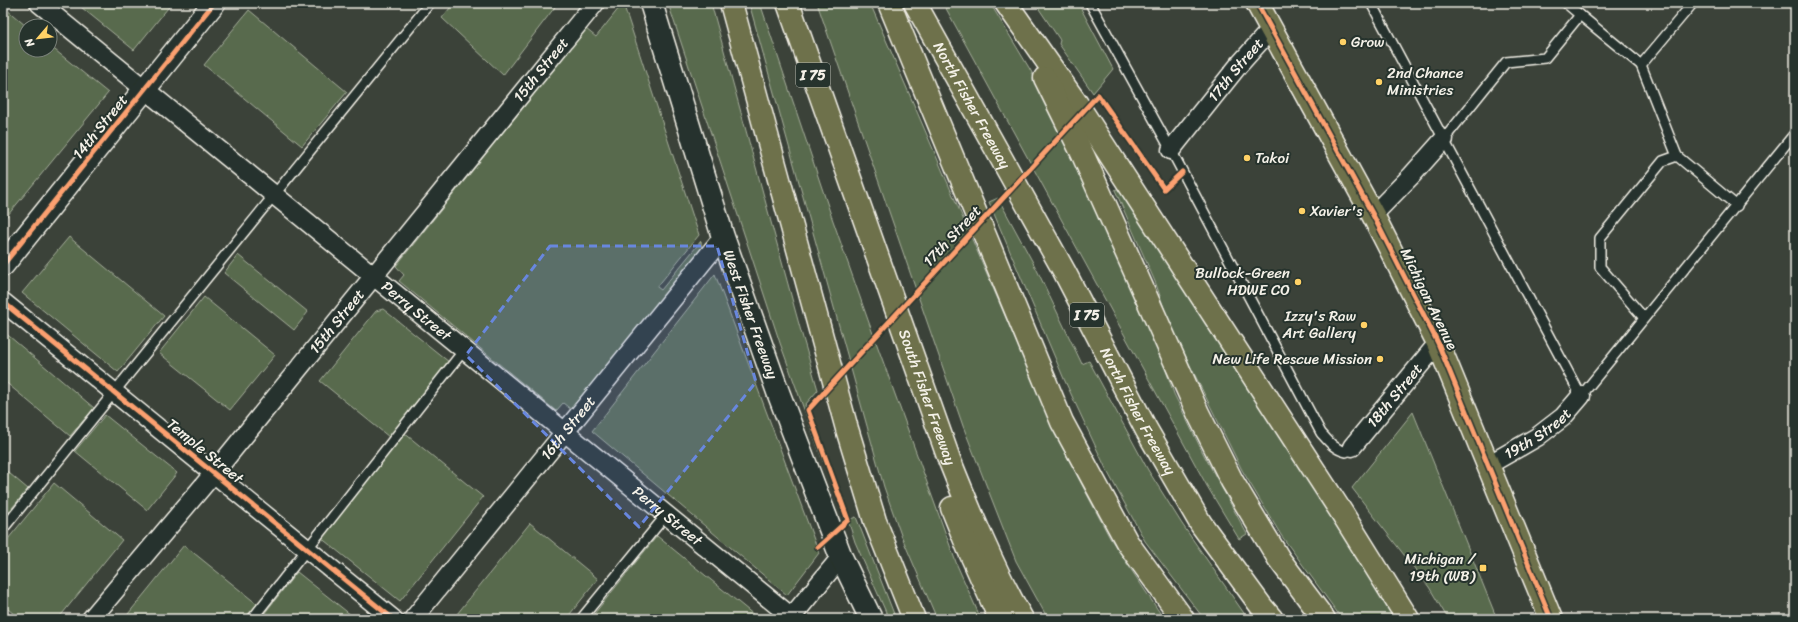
<svg xmlns="http://www.w3.org/2000/svg" width="1798" height="622" viewBox="0 0 1798 622" font-family="Sriracha,sans-serif">
	<style>
		.green { fill: #596b4e; stroke: #a6ae9b }
		.lines { fill: none; stroke-linecap: round; stroke-linejoin: round }
		.service-casing { stroke: #f4f1e8; stroke-width: 12 }
		.minor-casing { stroke: #f4f1e8; stroke-width: 21 }
		.tertiary-casing { stroke: #f4f1e8; stroke-width: 25 }
		.primary-casing { stroke: #f4f1e8; stroke-width: 25 }
		.motorway-casing { stroke: #f4f1e8; stroke-width: 25 }
		.service { stroke: #26332d; stroke-width: 9 }
		.minor { stroke: #26332d; stroke-width: 18 }
		.tertiary { stroke: #26332d; stroke-width: 22 }
		.primary { stroke: #6e714b; stroke-width: 22 }
		.motorway { stroke: #6e714b; stroke-width: 22 }
		.cycleway-casing { stroke: #26332d; stroke-width: 8 }
		.cycleway { stroke: #fca06f; stroke-width: 5 }
		.marked { fill: #6887de; fill-opacity: 0.2; stroke: #6887de; stroke-width: 3; stroke-dasharray: 8 5; stroke-linejoin: round }
		.poi-dot { fill: #ffd166; stroke: #26332d; stroke-width: 1.5 }
		.labels { text-anchor: middle; stroke-width: 4; stroke-linejoin: round; paint-order: stroke }
		.shield { fill: #26332d; stroke: #b6b8b0; stroke-width: 1 }
		.shield-label { font-size: 14px; font-weight: bold; fill: #f4f1e8 }
		.poi-label { font-size: 15px; fill: #f4f1e8; stroke: #26332d; text-anchor: start }
		.street-label { font-size: 15px; fill: #f4f1e8; stroke: #26332d }
	</style>
	<rect width="100%" height="100%" fill="#3b4239"/>
	<filter id="ink" filterUnits="userSpaceOnUse"><feTurbulence type="fractalNoise" baseFrequency=".025" numOctaves="2"/><feDisplacementMap in="SourceGraphic" scale="8" xChannelSelector="R" yChannelSelector="G"/><feConvolveMatrix kernelMatrix="1 2 1 2 8 2 1 2 1" color-interpolation-filters="sRGB"/></filter>
	<g filter="url(#ink)">
		<!-- green -->
		<g class="green">
			<path d="M 76,3 L 172,3 L 134,50 Z"/>
			<path d="M 454,3 L 558,3 L 503,75 L 442,18 Z"/>
			<path d="M 623,3 L 699,235 L 657,287 L 661,290 L 701,241 L 702,251 L 573,411 L 563,403 L 556,411 L 399,281 L 404,275 L 396,266 L 586,29 L 596,37 Z"/>
			<path d="M 668,3 L 711,3 L 800,328 L 818,390 L 805,405 L 825,462 L 823,462 L 780,343 Z"/>
			<path d="M 749,3 L 760,3 L 831,215 L 868,320 L 957,565 L 981,619 L 937,619 L 901,535 L 884,487 Z"/>
			<path d="M 817,3 L 870,3 L 1060,443 L 1110,538 L 1164,619 L 1048,619 L 1016,561 L 963,426 Z"/>
			<path d="M 943,3 L 990,3 L 1031,71 L 1070,147 L 1152,329 L 1174,394 L 1204,455 L 1247,534 L 1239,539 L 1207,486 Z"/>
			<path d="M 1035,3 L 1078,3 L 1113,69 L 1093,93 L 1059,44 L 1060,40 Z"/>
			<path d="M 6,9 L 26,26 L 26,50 L 50,50 L 50,46 L 108,93 L 3,221 L 3,13 Z"/>
			<path d="M 249,10 L 347,92 L 302,146 L 204,65 Z"/>
			<path d="M 1122,186 L 1395,619 L 1342,619 L 1281,535 L 1242,470 L 1169,323 L 1156,284 L 1115,190 Z"/>
			<path d="M 998,198 L 1037,270 L 1082,364 L 1089,361 L 1148,470 L 1182,524 L 1248,619 L 1204,619 L 1145,541 L 1107,471 L 1064,379 L 989,202 Z"/>
			<path d="M 69,237 L 164,316 L 118,372 L 22,293 Z"/>
			<path d="M 238,255 L 308,312 L 294,330 L 224,273 Z"/>
			<path d="M 715,274 L 819,553 L 787,595 L 592,431 Z"/>
			<path d="M 204,297 L 275,355 L 230,410 L 159,353 Z"/>
			<path d="M 383,309 L 449,362 L 389,437 L 320,381 L 376,311 Z"/>
			<path d="M 3,331 L 94,408 L 70,436 L 3,380 Z"/>
			<path d="M 1413,412 L 1497,619 L 1448,619 L 1429,587 L 1352,488 Z"/>
			<path d="M 105,415 L 177,473 L 147,510 L 75,451 Z"/>
			<path d="M 403,432 L 483,497 L 400,601 L 320,537 Z"/>
			<path d="M 3,468 L 28,489 L 6,515 L 3,513 Z"/>
			<path d="M 54,483 L 122,540 L 58,619 L 20,619 L 3,605 L 3,545 Z"/>
			<path d="M 856,517 L 896,619 L 889,619 L 855,542 L 848,520 Z"/>
			<path d="M 530,523 L 598,579 L 566,619 L 453,619 Z"/>
			<path d="M 657,536 L 754,615 L 750,619 L 590,619 Z"/>
			<path d="M 184,545 L 257,604 L 245,619 L 124,619 Z"/>
			<path d="M 297,572 L 356,619 L 260,619 Z"/>
		</g>
		<g class="lines">
			<!-- service casing -->
			<g class="service-casing">
				<g id="service">
					<path d="M 1090,3 L 1171,150 L 1321,433 C 1329,442 1334,449 1346,452 L 1352,447"/>
					<path d="M 1371,3 L 1581,396 L 1795,133"/>
					<path d="M 1568,3 L 1567,4 L 1580,15"/>
					<path d="M 1641,65 L 1677,156"/>
					<path d="M 1444,139 L 1506,62 L 1545,58 L 1580,15 L 1641,65 L 1693,3"/>
					<path d="M 1644,318 L 1600,267 L 1600,238 L 1663,161 L 1677,156 L 1737,206"/>
					<path d="M 3,529 L 430,3"/>
					<path d="M 252,619 L 464,350"/>
					<path d="M 581,619 L 666,515"/>
				</g>
			</g>
			<!-- minor casing -->
			<g class="minor-casing">
				<g id="minor">
					<path id="s1" d="M 39,3 L 794,619"/>
					<path id="s2" d="M 1171,150 L 1238,66 L 1271,29"/>
					<path d="M 1373,215 L 1412,175 L 1444,139"/>
					<path d="M 3,302 L 393,619"/>
					<path id="s3" d="M 1352,447 L 1438,343"/>
					<path id="s4" d="M 1488,465 L 1537,437 L 1563,417 L 1581,396"/>
					<path id="s5" d="M 91,619 L 214,473 L 595,3"/>
					<path id="s6" d="M 413,619 L 723,237"/>
					<path d="M 790,619 L 841,557"/>
				</g>
			</g>
			<!-- tertiary casing -->
			<g class="tertiary-casing">
				<g id="tertiary">
					<path id="s7" d="M 651,3 L 723,237 L 778,392 L 841,557 L 871,619"/>
					<path d="M 3,265 L 214,3"/>
				</g>
			</g>
			<!-- primary casing -->
			<g class="primary-casing">
				<path id="primary" d="M 1257,3 L 1373,215 L 1438,343 L 1551,619"/>
			</g>
			<!-- motorway casing -->
			<g class="motorway-casing">
				<g id="motorway">
					<path d="M 731,3 L 847,429 L 875,521 L 914,619"/>
					<path id="s8" d="M 788,3 L 949,459 C 971,514 993,568 1022,619"/>
					<path d="M 889,3 L 1062,422 L 1127,542 L 1183,619"/>
					<path id="s9" d="M 915,3 L 1064,271 L 1146,429 L 1172,474 L 1201,524 L 1261,606 L 1272,619"/>
					<path d="M 1006,3 L 1077,104 L 1342,513 L 1408,619"/>
					<path d="M 1045,78 L 1083,155 L 1198,413 L 1232,481 L 1279,559 L 1324,619"/>
					<path d="M 952,508 L 969,550 L 1000,619"/>
				</g>
			</g>
			<!-- service -->
			<use href="#service" class="service"/>
			<!-- minor -->
			<use href="#minor" class="minor"/>
			<!-- tertiary -->
			<use href="#tertiary" class="tertiary"/>
			<!-- primary -->
			<use href="#primary" class="primary"/>
			<!-- motorway -->
			<use href="#motorway" class="motorway"/>
			<!-- cycleway casing -->
			<g class="cycleway-casing">
				<g id="cycleway">
					<path d="M 1257,3 L 1373,215 L 1438,343 L 1551,619"/>
					<path d="M 3,265 L 214,3"/>
					<path d="M 3,302 L 393,619"/>
					<path d="M 818,547 L 848,520 L 808,410 L 1098,95 L 1164,189 L 1182,172"/>
				</g>
			</g>
			<!-- cycleway -->
			<use href="#cycleway" class="cycleway"/>
		</g>
	</g>
	<!-- marked area -->
	<path class="marked" d="M 550,246 L 717,246 L 756,382 L 639,527 L 466,355 Z"/>
	<!-- markers -->
	<g class="poi-dot">
		<circle cx="1343" cy="42" r="4"/>
		<circle cx="1379" cy="82" r="4"/>
		<circle cx="1247" cy="158" r="4"/>
		<circle cx="1302" cy="211" r="4"/>
		<circle cx="1298" cy="282" r="4"/>
		<circle cx="1364" cy="325" r="4"/>
		<circle cx="1380" cy="359" r="4"/>
		<rect x="1479" y="564" width="8" height="8" rx="2"/>
	</g>
	<g class="labels">
		<!-- shield labels -->
		<g class="shield">
			<rect x="796" y="63" width="34" height="24" rx="3"/>
			<rect x="1070" y="303" width="34" height="24" rx="3"/>
		</g>
		<g class="shield-label">
			<text x="813" y="80">I 75</text>
			<text x="1087" y="320">I 75</text>
		</g>
		<!-- poi labels -->
		<g class="poi-label">
			<text x="1351" y="47">Grow</text>
			<text x="1387" y="78">2nd Chance<tspan x="1387" dy="17">Ministries</tspan></text>
			<text x="1255" y="163">Takoi</text>
			<text x="1310" y="216">Xavier's</text>
			<text x="1290" y="278" text-anchor="end">Bullock-Green<tspan x="1290" dy="17">HDWE CO</tspan></text>
			<text x="1356" y="321" text-anchor="end">Izzy's Raw<tspan x="1356" dy="17">Art Gallery</tspan></text>
			<text x="1372" y="364" text-anchor="end">New Life Rescue Mission</text>
			<text x="1475" y="564" text-anchor="end">Michigan /<tspan x="1475" dy="17">19th (WB)</tspan></text>
		</g>
		<!-- street labels -->
		<g class="street-label">
			<text dy="5" stroke="none"><textPath href="#s5" startOffset="710">15th Street</textPath></text>
			<text dy="5" stroke="none"><textPath href="#s2" startOffset="103">17th Street</textPath></text>
			<text dy="5" stroke="none"><textPath href="#s9" startOffset="117">North Fisher Freeway</textPath></text>
			<text transform="translate(100 127) rotate(-51)" y="5">14th Street</text>
			<text transform="translate(952 236) rotate(-47)" y="5">17th Street</text>
			<text transform="translate(1429 299) rotate(64)" y="5">Michigan Avenue</text>
			<text dy="5" stroke="none"><textPath href="#s1" startOffset="487">Perry Street</textPath></text>
			<text dy="5" stroke="none"><textPath href="#s7" startOffset="327">West Fisher Freeway</textPath></text>
			<text dy="5" stroke="none"><textPath href="#s5" startOffset="386">15th Street</textPath></text>
			<text dy="5" stroke="none"><textPath href="#s3" startOffset="67">18th Street</textPath></text>
			<text dy="5" stroke="none"><textPath href="#s8" startOffset="418">South Fisher Freeway</textPath></text>
			<text dy="5" stroke="none"><textPath href="#s9" startOffset="465">North Fisher Freeway</textPath></text>
			<text dy="5" stroke="none"><textPath href="#s6" startOffset="246">16th Street</textPath></text>
			<text dy="5" stroke="none"><textPath href="#s4" startOffset="59">19th Street</textPath></text>
			<text transform="translate(205 451) rotate(39)" y="5">Temple Street</text>
			<text dy="5" stroke="none"><textPath href="#s1" startOffset="811">Perry Street</textPath></text>
		</g>
	</g>
	<!-- margin -->
	<rect width="1798" height="622" fill="none" stroke="#26332d" stroke-width="16"/>
	<rect x="8" y="8" width="1782" height="606" fill="none" stroke="#f4f1e8" stroke-width="1.5" filter="url(#ink)"/>
	<!-- north arrow -->
	<g transform="translate(38 38) rotate(242)"><circle r="19" fill="#26332d" stroke="#787f78"/>
	<path d="M0-3L7 15L0 10L-7 15Z" fill="#ffd166"/>
	<text y="-6" font-size="11" font-weight="bold" text-anchor="middle" fill="#f4f1e8">N</text>
	</g>
</svg>
